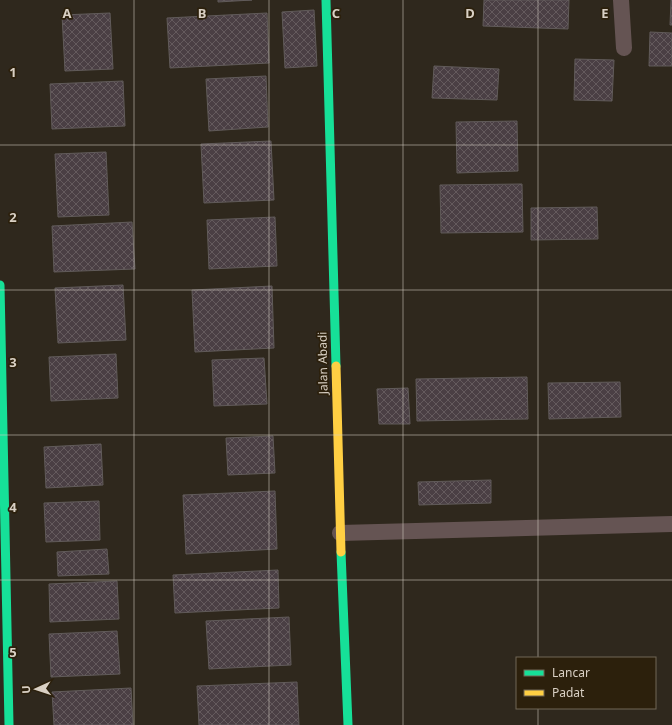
<svg xmlns="http://www.w3.org/2000/svg" width="672" height="725" viewBox="0 0 672 725" font-family="'Noto Sans',sans-serif">
	<style>
		.building { fill: url(#building-cross-hatch); stroke: #615b5a }
		.lines { fill: none; stroke-linecap: round; stroke-linejoin: round }
		.lane { stroke: #655453; stroke-width: 16 }
		.fast { stroke: #16e098; stroke-width: 9 }
		.slow { stroke: #ffcf43; stroke-width: 9 }
		.grid { fill: none; stroke: #d9d0c4; stroke-width: 1; stroke-opacity: 0.55 }
		.labels { text-anchor: middle; stroke-width: 3.5; stroke-linejoin: round; paint-order: stroke }
		.street-label { font-size: 12px; fill: #d9d0c4; stroke: #2c200c }
		.grid-label { font-size: 13px; text-anchor: middle; font-weight: bold; fill: #d9d0c4; stroke: #2c200c; stroke-width: 3.5; stroke-linejoin: round; paint-order: stroke }
	</style>
	<defs>
		<pattern id="building-cross-hatch" width="8" height="8" patternUnits="userSpaceOnUse"><rect width="8" height="8" fill="#4a3f44"/><path d="M0 0l8 8M0 8l8-8" fill="none" stroke="#645a5d"/></pattern>
	</defs>
	<rect width="100%" height="100%" fill="#2f281d"/>
	<!-- building -->
	<g class="building">
		<path d="M 218,0 L 252,0 L 218,2 Z"/>
		<path d="M 484,0 L 569,0 L 568,29 L 483,26 Z"/>
		<path d="M 671,0 L 672,0 L 672,25 L 670,25 Z"/>
		<path d="M 314,10 L 317,66 L 285,68 L 282,12 Z"/>
		<path d="M 110,13 L 113,69 L 65,71 L 62,15 Z"/>
		<path d="M 267,13 L 269,63 L 170,68 L 167,18 Z"/>
		<path d="M 650,32 L 672,33 L 672,66 L 649,66 Z"/>
		<path d="M 575,59 L 614,60 L 612,101 L 574,100 Z"/>
		<path d="M 434,66 L 499,69 L 497,100 L 432,98 Z"/>
		<path d="M 266,76 L 268,127 L 209,131 L 206,79 Z"/>
		<path d="M 123,81 L 125,126 L 52,129 L 50,84 Z"/>
		<path d="M 517,121 L 518,171 L 457,173 L 456,122 Z"/>
		<path d="M 271,141 L 274,200 L 204,203 L 201,144 Z"/>
		<path d="M 106,152 L 109,215 L 58,217 L 55,154 Z"/>
		<path d="M 522,184 L 523,232 L 441,233 L 440,185 Z"/>
		<path d="M 597,207 L 598,239 L 531,240 L 531,208 Z"/>
		<path d="M 275,217 L 277,266 L 209,269 L 207,220 Z"/>
		<path d="M 132,222 L 135,269 L 54,272 L 52,226 Z"/>
		<path d="M 123,285 L 126,340 L 58,343 L 55,288 Z"/>
		<path d="M 272,286 L 274,348 L 195,352 L 192,290 Z"/>
		<path d="M 116,354 L 118,398 L 51,401 L 49,357 Z"/>
		<path d="M 264,358 L 267,404 L 214,406 L 212,360 Z"/>
		<path d="M 527,377 L 528,419 L 417,421 L 416,379 Z"/>
		<path d="M 620,382 L 621,417 L 549,419 L 548,383 Z"/>
		<path d="M 408,388 L 410,424 L 379,424 L 377,389 Z"/>
		<path d="M 273,436 L 275,473 L 228,475 L 226,438 Z"/>
		<path d="M 101,444 L 103,485 L 46,488 L 44,447 Z"/>
		<path d="M 491,480 L 491,503 L 419,505 L 418,482 Z"/>
		<path d="M 275,491 L 277,549 L 186,554 L 183,495 Z"/>
		<path d="M 99,501 L 100,540 L 46,542 L 44,503 Z"/>
		<path d="M 107,549 L 109,574 L 58,576 L 57,552 Z"/>
		<path d="M 278,570 L 279,608 L 175,613 L 173,575 Z"/>
		<path d="M 117,581 L 119,619 L 50,622 L 49,584 Z"/>
		<path d="M 289,617 L 291,665 L 209,669 L 206,621 Z"/>
		<path d="M 117,631 L 120,674 L 51,677 L 49,634 Z"/>
		<path d="M 297,682 L 299,725 L 199,725 L 197,686 Z"/>
		<path d="M 131,688 L 133,725 L 54,725 L 52,692 Z"/>
	</g>
	<g class="lines">
		<!-- lane -->
		<g class="lane">
			<path d="M 621,0 L 624,48"/>
			<path d="M 340,533 L 672,524"/>
		</g>
		<!-- fast -->
		<g class="fast">
			<path d="M 326,0 L 336,366"/>
			<path d="M 0,285 L 9,725"/>
			<path d="M 341,552 L 348,725"/>
		</g>
		<!-- slow -->
		<path class="slow" d="M 336,366 L 341,552"/>
	</g>
	<!-- grid -->
	<path class="grid" d="M 134,0 L 134,725M 269,0 L 269,725M 403,0 L 403,725M 538,0 L 538,658M 0,145 L 672,145M 0,290 L 672,290M 0,435 L 672,435M 0,580 L 672,580M 538,708 L 538,725"/>
	<g class="labels">
		<!-- street labels -->
		<g class="street-label">
			<text transform="translate(323 363) rotate(-91)" y="4">Jalan Abadi</text>
		</g>
	</g>
	<g class="grid-label">
		<text x="67" y="18">A</text>
		<text x="202" y="18">B</text>
		<text x="336" y="18">C</text>
		<text x="470" y="18">D</text>
		<text x="605" y="18">E</text>
		<text x="13" y="77">1</text>
		<text x="13" y="222">2</text>
		<text x="13" y="367">3</text>
		<text x="13" y="512">4</text>
		<text x="13" y="657">5</text>
	</g>
	<!-- legend -->
	<rect x="516" y="657" width="140" height="52" fill="#2c200c" stroke="#716656"/>
	<rect x="524" y="670" width="20" height="6" fill="#16e098" stroke="#716656"/>
	<text x="552" y="677" font-size="12" fill="#d9d0c4">Lancar</text>
	<rect x="524" y="690" width="20" height="6" fill="#ffcf43" stroke="#716656"/>
	<text x="552" y="697" font-size="12" fill="#d9d0c4">Padat</text>
	<!-- north arrow -->
	<g transform="translate(36 689) rotate(267)" stroke="#2c200c" stroke-width="3" paint-order="stroke">
	<path d="M0-3L7 15L0 10L-7 15Z" fill="#d9d0c4"/>
	<text y="-6" font-size="11" font-weight="bold" text-anchor="middle" fill="#d9d0c4">U</text>
	</g>
</svg>
